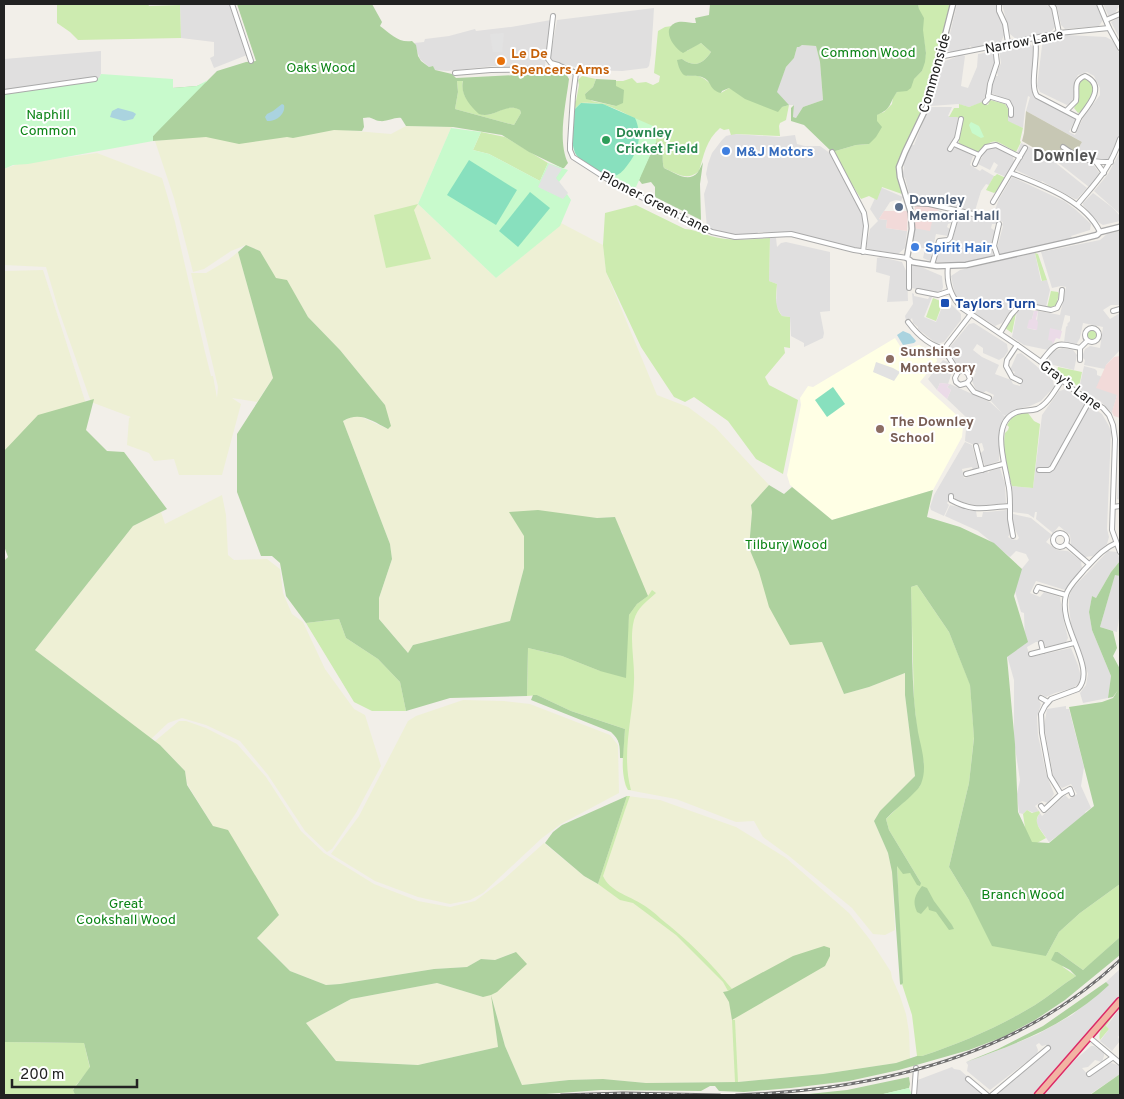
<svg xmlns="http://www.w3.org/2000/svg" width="1124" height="1099" viewBox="0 0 1124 1099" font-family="Overpass,sans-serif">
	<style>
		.residential { fill: #e0dfdf }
		.commercial { fill: #f2dad9 }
		.industrial { fill: #ebdbe8 }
		.education { fill: #ffffe5 }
		.construction { fill: #c7c7b4 }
		.farmland { fill: #eef0d5 }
		.grass { fill: #cdebb0 }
		.forest { fill: #add19e; fill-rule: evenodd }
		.park { fill: #c8facc }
		.pitch { fill: #88e0be }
		.parking { fill: #e2e2e2 }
		.water { fill: #aad3df }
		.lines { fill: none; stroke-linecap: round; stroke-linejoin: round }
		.minor-casing { stroke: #a9a9a9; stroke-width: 6 }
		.tertiary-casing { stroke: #a9a9a9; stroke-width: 7 }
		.trunk-casing { stroke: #dc2a67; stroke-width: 9 }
		.minor { stroke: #fff; stroke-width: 4 }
		.tertiary { stroke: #fff; stroke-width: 4.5 }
		.trunk { stroke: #f2b4a3; stroke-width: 6 }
		.rail-casing { stroke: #707070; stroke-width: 3 }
		.rail { stroke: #fff; stroke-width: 1; stroke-dasharray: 4; stroke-linecap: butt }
		.food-dot { fill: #e8710a; stroke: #fff; stroke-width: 2 }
		.leisure-dot { fill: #2e9e5b; stroke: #fff; stroke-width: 2 }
		.shop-dot { fill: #3f7fe0; stroke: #fff; stroke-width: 2 }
		.service-dot { fill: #5c6f8a; stroke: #fff; stroke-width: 2 }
		.transit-dot { fill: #1a4fb4; stroke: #fff; stroke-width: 2 }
		.education-dot { fill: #8d6e63; stroke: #fff; stroke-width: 2 }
		.labels { text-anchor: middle; stroke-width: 4; stroke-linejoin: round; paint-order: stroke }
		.street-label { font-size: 14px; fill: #222; stroke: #fff }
		.park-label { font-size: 14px; fill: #0c8416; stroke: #fff }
		.food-label { font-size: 14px; font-weight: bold; fill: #c56008; stroke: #fff; text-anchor: start }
		.leisure-label { font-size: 14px; font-weight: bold; fill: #27864d; stroke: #fff; text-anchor: start }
		.shop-label { font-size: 14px; font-weight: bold; fill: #366cbe; stroke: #fff; text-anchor: start }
		.service-label { font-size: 14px; font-weight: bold; fill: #4e5e75; stroke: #fff; text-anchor: start }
		.transit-label { font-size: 14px; font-weight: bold; fill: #164399; stroke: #fff; text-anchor: start }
		.education-label { font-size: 14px; font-weight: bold; fill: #785e54; stroke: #fff; text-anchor: start }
		.quarter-label { font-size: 16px; font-weight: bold; fill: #555; stroke: #fff }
	</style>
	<rect width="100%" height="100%" fill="#f2efe9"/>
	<!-- residential -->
	<g class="residential">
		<path d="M 187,4 L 230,4 L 233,15 L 247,55 L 214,68 L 210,58 L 214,56 L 214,42 L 181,38 L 180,5 Z"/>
		<path d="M 957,4 L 997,4 L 1000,17 L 1003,24 L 1004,35 L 1001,42 L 973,48 L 970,46 L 969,48 L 954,53 L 946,50 Z"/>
		<path d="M 1002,4 L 1046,4 L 1052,9 L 1055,27 L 1051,32 L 1016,39 L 1010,34 Z"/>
		<path d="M 1055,4 L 1096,4 L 1103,20 L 1099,26 L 1065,29 L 1061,25 L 1057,7 Z"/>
		<path d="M 1103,4 L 1117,4 L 1119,6 L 1114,15 L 1109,17 Z"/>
		<path d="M 654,8 L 651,55 L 649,66 L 647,68 L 622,71 L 587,70 L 552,61 L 550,58 L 557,20 Z"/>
		<path d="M 1120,17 L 1120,39 L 1111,22 Z"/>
		<path d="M 551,20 L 545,66 L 502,67 L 494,66 L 448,71 L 434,70 L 433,66 L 429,67 L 420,59 L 414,43 L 424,42 L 425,39 L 449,36 L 475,29 L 476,31 L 511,27 Z"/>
		<path d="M 1067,35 L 1106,37 L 1113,41 L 1120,54 L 1120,133 L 1109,159 L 1107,160 L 1095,160 L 1075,154 L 1082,142 L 1026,111 L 1030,97 L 1028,96 L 1025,110 L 1023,128 L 1008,122 L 1008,109 L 1005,104 L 997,101 L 998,96 L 991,93 L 991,85 L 995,76 L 998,76 L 997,72 L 1001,63 L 999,50 L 1029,43 L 1036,50 L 1032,85 L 1034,93 L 1037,97 L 1076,118 L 1069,132 L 1075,135 L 1083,118 L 1100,95 L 1100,88 L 1094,76 L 1087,72 L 1078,75 L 1074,82 L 1075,97 L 1072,103 L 1067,105 L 1040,92 L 1037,86 L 1042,46 L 1044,40 Z"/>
		<path d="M 802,45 L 816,46 L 820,62 L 823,100 L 803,107 L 796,118 L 793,117 L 794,105 L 789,105 L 776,92 L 786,67 L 794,58 L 797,47 Z"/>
		<path d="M 101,51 L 101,74 L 99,78 L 4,90 L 4,59 Z"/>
		<path d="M 994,51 L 996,64 L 987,83 L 986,96 L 981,103 L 969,107 L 958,104 L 931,106 L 939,74 L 945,61 L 961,55 L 965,56 L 961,86 L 968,88 L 977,67 L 978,54 Z"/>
		<path d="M 929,107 L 952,107 L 948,116 L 957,117 L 963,121 L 958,138 L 955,137 L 948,149 L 951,151 L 956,147 L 973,156 L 970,165 L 980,171 L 982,169 L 994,176 L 989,185 L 986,184 L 981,191 L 974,214 L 929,203 L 911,201 L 905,178 L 902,176 L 904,168 L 903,163 L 911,145 L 914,145 Z"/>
		<path d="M 734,134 L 779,137 L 795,135 L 797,144 L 805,146 L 820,146 L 827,151 L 832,155 L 862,214 L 866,229 L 863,249 L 783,232 L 758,232 L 757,234 L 732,234 L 707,228 L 704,194 L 708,182 L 706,174 L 708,164 L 712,153 L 722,140 L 726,136 Z"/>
		<path d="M 1021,143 L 1047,156 L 1087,188 L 1077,199 L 1075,199 L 1045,183 L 1042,181 L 1041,182 L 1016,170 L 1023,156 L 1017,153 Z"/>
		<path d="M 994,147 L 1013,156 L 1014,162 L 1006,177 L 994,172 L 998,165 L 994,162 L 990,170 L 978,164 L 986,150 Z"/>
		<path d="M 1060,152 L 1065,152 L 1078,160 L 1093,164 L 1100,174 L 1089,187 L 1056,161 Z"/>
		<path d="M 1120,152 L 1120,214 L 1094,191 L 1108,174 Z"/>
		<path d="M 1012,177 L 1064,201 L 1075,209 L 1091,224 L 1090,230 L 1071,236 L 1072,238 L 999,255 L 997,248 L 1003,226 L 1002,225 L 1003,222 L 999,221 L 997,224 L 992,224 L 991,228 L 995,231 L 992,244 L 994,252 L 993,256 L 974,261 L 958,263 L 935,262 L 940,244 L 951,245 L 958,219 L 954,217 L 951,223 L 948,224 L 947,227 L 950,229 L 948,236 L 936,234 L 930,261 L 923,258 L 925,249 L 913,244 L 914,228 L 925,229 L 938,210 L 972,218 L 973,216 L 991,220 L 999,199 Z"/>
		<path d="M 880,187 L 903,197 L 901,201 L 896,200 L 890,202 L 879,219 L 887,220 L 886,228 L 907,231 L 905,248 L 898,254 L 868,249 L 866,247 L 870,229 L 878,221 L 870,209 Z"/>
		<path d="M 1093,193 L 1113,208 L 1120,216 L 1120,221 L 1103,225 L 1098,222 L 1083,205 L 1083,203 Z"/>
		<path d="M 1120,231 L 1120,305 L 1111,305 L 1103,310 L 1110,319 L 1120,313 L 1120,350 L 1106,365 L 1105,369 L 1084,365 L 1085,360 L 1082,357 L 1085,349 L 1090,346 L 1100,348 L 1103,327 L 1083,323 L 1080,338 L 1076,345 L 1064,342 L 1066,327 L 1068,325 L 1067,324 L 1070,321 L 1070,316 L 1065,315 L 1061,331 L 1050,329 L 1053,344 L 1048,350 L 1024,345 L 1012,337 L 1017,312 L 1024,308 L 1034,311 L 1032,319 L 1027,328 L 1031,329 L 1036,330 L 1038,311 L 1060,315 L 1066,287 L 1061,286 L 1052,288 L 1041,252 L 1100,240 L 1107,234 Z"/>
		<path d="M 770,238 L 776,238 L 777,247 L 781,243 L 786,242 L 830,252 L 830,311 L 820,312 L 824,333 L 823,338 L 804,347 L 804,343 L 791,336 L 790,317 L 782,316 L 776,306 L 777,284 L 769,281 Z"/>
		<path d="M 1035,253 L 1041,281 L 1047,280 L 1050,290 L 1046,307 L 1026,303 L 1018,303 L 1013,307 L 1002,323 L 995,326 L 964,306 L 963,305 L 967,302 L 965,299 L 962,304 L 955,295 L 951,276 L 960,270 Z"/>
		<path d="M 881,257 L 902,262 L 907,273 L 908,301 L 887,302 L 890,276 L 876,272 L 877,258 Z"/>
		<path d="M 909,265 L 921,267 L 942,276 L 943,287 L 941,293 L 932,293 L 912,288 Z"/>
		<path d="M 912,293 L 914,294 L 914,296 L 928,299 L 930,296 L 932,297 L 924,317 L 936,322 L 944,302 L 952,305 L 961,314 L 961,320 L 944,342 L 937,344 L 918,329 L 918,327 L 913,323 L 912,318 L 907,325 L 905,316 L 913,304 Z"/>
		<path d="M 974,323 L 1007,344 L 1008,351 L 1004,357 L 999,360 L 983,353 L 983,348 L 977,344 L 973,350 L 982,357 L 999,365 L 995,374 L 1011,380 L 1013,384 L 1020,386 L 1023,379 L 1013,375 L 1015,372 L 1010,370 L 1017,354 L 1021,353 L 1053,380 L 1054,387 L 1041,401 L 1030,406 L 1017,409 L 1006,416 L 1002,414 L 1006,417 L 1000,435 L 999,461 L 985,466 L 980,454 L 984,450 L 982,443 L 974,445 L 965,441 L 967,418 L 947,399 L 951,390 L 947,387 L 950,384 L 990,402 L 1002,413 L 991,401 L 994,395 L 986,391 L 983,393 L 976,390 L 972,381 L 976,372 L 957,364 L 951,354 L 950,347 L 969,324 Z"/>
		<path d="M 1062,348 L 1073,350 L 1077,355 L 1074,370 L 1049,364 L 1049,357 L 1054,351 Z"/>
		<path d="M 943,360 L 948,362 L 953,369 L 948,384 L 940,383 L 937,390 L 928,379 Z"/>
		<path d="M 1084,366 L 1095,369 L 1097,371 L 1097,375 L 1102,377 L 1117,395 L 1112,413 L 1100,401 L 1079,389 Z"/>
		<path d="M 1066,389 L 1102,414 L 1109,426 L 1111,432 L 1107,529 L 1109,537 L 1107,544 L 1093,556 L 1085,557 L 1074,548 L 1071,546 L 1070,535 L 1059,526 L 1053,533 L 1036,519 L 1037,512 L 1035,512 L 1034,518 L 1028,514 L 1013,512 L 1012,486 L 1033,488 L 1042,415 L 1059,391 Z"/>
		<path d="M 965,442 L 972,445 L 978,467 L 973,470 L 972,467 L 962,469 L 964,478 L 987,471 L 988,473 L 990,471 L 1000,468 L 1005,484 L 1006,503 L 978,506 L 959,501 L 955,499 L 953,494 L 950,493 L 948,496 L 949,500 L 947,503 L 949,505 L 944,516 L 931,510 L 930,507 L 934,495 Z"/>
		<path d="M 1120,456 L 1120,500 L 1117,499 Z"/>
		<path d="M 950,505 L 976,511 L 977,517 L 982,517 L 983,512 L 987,512 L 1007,510 L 1010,534 L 1008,537 L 1011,539 L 1017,540 L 1019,538 L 1013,525 L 1013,514 L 1031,518 L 1052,535 L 1046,542 L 1057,550 L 1068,551 L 1081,561 L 1082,569 L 1065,590 L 1036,581 L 1030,593 L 1040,597 L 1044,592 L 1060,597 L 1064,622 L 1068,638 L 1066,642 L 1046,647 L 1042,642 L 1036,642 L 1027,647 L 1030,657 L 1071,648 L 1078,665 L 1081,677 L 1078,684 L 1073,688 L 1055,693 L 1046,697 L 1041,694 L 1038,699 L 1041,704 L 1037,717 L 1038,735 L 1046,773 L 1054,794 L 1048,803 L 1042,801 L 1035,806 L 1039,811 L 1034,813 L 1027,810 L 1023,814 L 1019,813 L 1017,794 L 1020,780 L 1014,741 L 1014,680 L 1006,652 L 1025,644 L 1024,613 L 1021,612 L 1012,581 L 1029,560 L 1026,554 L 1016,551 L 1010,557 L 978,531 L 945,516 Z"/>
		<path d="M 1108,551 L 1117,552 L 1120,561 L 1111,572 L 1096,598 L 1092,596 L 1089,612 L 1092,630 L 1111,676 L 1108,698 L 1083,703 L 1080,693 L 1086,685 L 1088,674 L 1071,624 L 1069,607 L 1069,597 L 1072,589 Z"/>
		<path d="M 1115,574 L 1120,576 L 1120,611 L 1117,632 L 1100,627 Z"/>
		<path d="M 1066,706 L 1066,709 L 1069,709 L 1084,767 L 1081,786 L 1091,808 L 1085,812 L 1087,815 L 1049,842 L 1036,823 L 1038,816 L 1040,813 L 1042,816 L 1048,811 L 1065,795 L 1069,799 L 1077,794 L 1071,784 L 1062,788 L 1054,780 L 1044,726 L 1047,709 Z"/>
		<path d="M 1120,969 L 1120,995 L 1032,1095 L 996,1095 L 994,1093 L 1047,1047 L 1046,1045 L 1042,1046 L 1039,1043 L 1036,1045 L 1038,1050 L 1037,1054 L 990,1090 L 967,1071 L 968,1065 L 966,1062 L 1002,1049 L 1038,1034 L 1072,1015 L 1108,985 L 1106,982 Z"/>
		<path d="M 1120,1008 L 1120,1034 L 1118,1037 L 1120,1041 L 1112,1051 L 1100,1041 L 1109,1029 L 1106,1027 Z"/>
		<path d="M 1091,1046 L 1094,1046 L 1104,1053 L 1104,1056 L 1102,1062 L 1095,1060 L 1088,1067 L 1082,1068 L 1088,1075 L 1092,1075 L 1109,1062 L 1120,1066 L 1120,1074 L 1089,1095 L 1044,1095 L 1075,1060 Z"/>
		<path d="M 952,1067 L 954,1069 L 960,1070 L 988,1095 L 916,1095 L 915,1081 Z"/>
	</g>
	<!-- commercial -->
	<g class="commercial">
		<path d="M 917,204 L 939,208 L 936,215 L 933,217 L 930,231 L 914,228 L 915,206 Z"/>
		<path d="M 884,211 L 908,211 L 907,231 L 886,228 L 887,220 L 879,219 Z"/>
		<path d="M 1120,356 L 1120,418 L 1114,416 L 1112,412 L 1117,395 L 1096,388 L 1106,365 L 1114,357 Z"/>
	</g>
	<!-- industrial -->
	<g class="industrial">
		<path d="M 1034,311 L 1038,311 L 1036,319 L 1038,322 L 1037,330 L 1027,328 L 1029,320 L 1032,319 Z"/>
		<path d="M 1050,328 L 1062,331 L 1060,339 L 1056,338 L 1053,344 L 1052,341 L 1048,340 Z"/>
		<path d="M 940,383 L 950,384 L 947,387 L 951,390 L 947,399 L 937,390 Z"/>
	</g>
	<!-- education -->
	<path class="education" d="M 895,338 L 902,349 L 919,345 L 925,348 L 924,352 L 927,356 L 936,355 L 937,361 L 920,382 L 961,419 L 963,427 L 962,437 L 933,490 L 832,520 L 790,485 L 787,475 L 801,405 L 800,398 L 808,386 L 813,387 Z"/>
	<!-- construction -->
	<path class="construction" d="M 1026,111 L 1082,142 L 1075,154 L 1064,145 L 1057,158 L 1055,156 L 1053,159 L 1022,141 L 1024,133 Z"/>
	<!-- farmland -->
	<g class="farmland">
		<path d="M 406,126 L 453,127 L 451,128 L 418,204 L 496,278 L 559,226 L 561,223 L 603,245 L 606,272 L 657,395 L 688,407 L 715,427 L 769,485 L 751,505 L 752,512 L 749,548 L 759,572 L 822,642 L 844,694 L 869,687 L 905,673 L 905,695 L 915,776 L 880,811 L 874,821 L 888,853 L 892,872 L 895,930 L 885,935 L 873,934 L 852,908 L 789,856 L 763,837 L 754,821 L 736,822 L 676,799 L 628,790 L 625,785 L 623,760 L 625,729 L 537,695 L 527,696 L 623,533 L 619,528 L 615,517 L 597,518 L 510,512 L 524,535 L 524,568 L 510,621 L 413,645 L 409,654 L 379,619 L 379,598 L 392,559 L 390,544 L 343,421 L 351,417 L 359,416 L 388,429 L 385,405 L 340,350 L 308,317 L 287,281 L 276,279 L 260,251 L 246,245 L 231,251 L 204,269 L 193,272 L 174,198 L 155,141 L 208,135 L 332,129 L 391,134 Z"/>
		<path d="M 97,153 L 162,178 L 175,222 L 205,352 L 211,376 L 213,376 L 217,398 L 218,387 L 191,273 L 206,273 L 228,260 L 238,252 L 273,378 L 257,402 L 232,398 L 241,404 L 222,475 L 179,475 L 174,459 L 154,461 L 149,453 L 127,445 L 129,418 L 131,417 L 91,402 L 58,308 L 46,267 L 4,265 L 4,169 L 18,164 Z"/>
		<path d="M 43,270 L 86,404 L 4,455 L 4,271 Z"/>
		<path d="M 222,495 L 226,515 L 228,555 L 234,560 L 267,559 L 280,569 L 283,593 L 292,614 L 303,622 L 325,669 L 354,709 L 365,715 L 381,766 L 356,813 L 332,849 L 327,852 L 305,831 L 268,775 L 240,741 L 206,725 L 182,718 L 168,723 L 151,739 L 35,650 L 133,526 L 161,512 L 165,524 Z"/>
		<path d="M 463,700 L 504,701 L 530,704 L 610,735 L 618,745 L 619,793 L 561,824 L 542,838 L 483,893 L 470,900 L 450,904 L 418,897 L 375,881 L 331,854 L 359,816 L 408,721 L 416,716 Z"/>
		<path d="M 179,721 L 186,721 L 206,728 L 237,744 L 266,777 L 301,831 L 324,853 L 374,884 L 418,901 L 450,907 L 475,901 L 503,880 L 544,843 L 584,876 L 598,884 L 627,796 L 660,800 L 736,827 L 786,858 L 849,913 L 871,941 L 891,972 L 892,978 L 900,996 L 906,1014 L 909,1032 L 910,1059 L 896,1063 L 823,1074 L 738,1082 L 646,1083 L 603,1079 L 569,1080 L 522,1085 L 505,1046 L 492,998 L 498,1047 L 418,1065 L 336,1061 L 306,1023 L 351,999 L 437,983 L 483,997 L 515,952 L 495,960 L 481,959 L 467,967 L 434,969 L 340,984 L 326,985 L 290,971 L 257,937 L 279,915 L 213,826 L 187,784 L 185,771 L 160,745 L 154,742 Z"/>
	</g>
	<!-- grass -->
	<g class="grass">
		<path d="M 57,4 L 148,4 L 149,6 L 180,5 L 181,38 L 78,40 L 70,32 L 57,23 Z"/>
		<path d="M 918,4 L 950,4 L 926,102 L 897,166 L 897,174 L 902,194 L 882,187 L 877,200 L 869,196 L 861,199 L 832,152 L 856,145 L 869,144 L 877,121 L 876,115 L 884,112 L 892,104 L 893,97 L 897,92 L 902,90 L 922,71 L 926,53 Z"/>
		<path d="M 672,26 L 669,33 L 687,51 L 696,45 L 701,43 L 711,52 C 703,64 695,68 682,59 L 687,76 C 703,72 709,84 721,93 L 729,88 L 782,107 L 789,105 L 786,120 L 780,123 L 779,126 L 780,136 L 736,134 L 731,135 L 729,129 L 724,130 L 720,128 C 706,140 704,155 699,171 C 687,182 676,173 664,168 C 661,158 666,150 656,142 L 656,134 C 635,118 609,100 581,103 L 574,110 L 574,102 L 576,101 L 579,85 L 578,80 L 582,76 L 596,79 L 593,87 L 585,94 L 592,101 L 616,106 L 616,81 L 623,81 L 632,78 L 637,83 L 646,82 L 653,85 L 659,82 L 660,76 L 654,73 L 658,31 L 665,27 Z"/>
		<path d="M 1084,77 L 1092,80 L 1095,91 L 1083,111 L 1078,113 L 1074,108 L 1079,98 L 1079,81 Z"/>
		<path d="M 463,80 C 460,97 471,105 483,115 C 497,116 506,102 520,110 L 521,113 L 514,125 L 455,109 L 458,92 L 457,81 Z"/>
		<path d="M 990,100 L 1005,104 L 1008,109 L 1008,121 L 1023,128 L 1020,141 L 1021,142 L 1016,152 C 995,141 995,135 978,153 L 959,143 L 958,138 L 963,121 L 957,117 L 949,117 L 954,108 L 959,108 L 959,104 L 969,107 L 982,102 L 988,105 Z"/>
		<path d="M 481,132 L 505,137 L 548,163 L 540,181 L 489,154 L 473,150 Z"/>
		<path d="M 997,174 L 1006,178 L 999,190 L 994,193 L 986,190 L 994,176 L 995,176 Z"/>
		<path d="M 418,204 L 414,210 L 431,259 L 386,268 L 374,215 Z"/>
		<path d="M 636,205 L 685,229 C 697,230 707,236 719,238 C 736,241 753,239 770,238 L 769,281 L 777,284 C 776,295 774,307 782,316 L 790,317 L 790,348 L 784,347 L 785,353 L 765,377 L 769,385 L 798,400 L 783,474 L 756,459 L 728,421 L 694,397 L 685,402 L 674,397 L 641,347 L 606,272 L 603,245 L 605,213 Z"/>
		<path d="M 1035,253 L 1038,254 L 1047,280 L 1042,281 Z"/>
		<path d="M 1051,291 L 1058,292 L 1059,294 L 1056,306 L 1047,308 Z"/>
		<path d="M 933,298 L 943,302 L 936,321 L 926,317 Z"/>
		<path d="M 1014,313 L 1016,313 L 1012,333 L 1005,328 Z"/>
		<circle cx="1091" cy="335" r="5.5"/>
		<path d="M 1058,367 L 1082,372 L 1079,387 L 1057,371 Z"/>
		<path d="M 1021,413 L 1028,413 L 1034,421 L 1040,424 L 1033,488 L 1012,486 C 1007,468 1002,452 1005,433 L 1008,430 L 1009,427 L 1007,425 L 1013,416 Z"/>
		<path d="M 917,585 L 949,632 L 970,684 L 974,737 L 969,783 L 949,867 L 969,900 L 1046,956 L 1059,932 L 1080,913 L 1120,884 L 1120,937 L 1089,965 L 1083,970 L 1058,952 L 1055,952 L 1063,967 L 1076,976 C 1062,985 1049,996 1035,1005 C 999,1027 961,1043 922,1056 L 917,1056 L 912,1015 L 902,984 L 897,865 L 910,873 L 921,883 L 889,830 L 886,819 L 920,786 L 924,765 L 917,730 L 914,700 L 911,587 Z"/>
		<path d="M 652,590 L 656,593 C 647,601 637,608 634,620 C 629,640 635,661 634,682 C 633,717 621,754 631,790 L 628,790 C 619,773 624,747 625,729 L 571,711 L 537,695 L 527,696 L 528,648 L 562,656 L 600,671 L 628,627 L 629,615 L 637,604 L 648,596 Z"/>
		<path d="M 339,619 L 346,638 L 378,659 L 400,682 L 406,711 L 372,711 L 354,702 L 306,623 Z"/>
		<path d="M 627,796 L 630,796 L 625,810 L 603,876 C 610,891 627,895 640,903 C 647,907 655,913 661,919 C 688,940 711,963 732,989 L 728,991 L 723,982 L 676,935 L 633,903 L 620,900 L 598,884 Z"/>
		<path d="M 1027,810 L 1032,813 L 1039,811 L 1040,813 C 1032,822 1041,830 1046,838 L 1028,848 L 1023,814 Z"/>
		<path d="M 1120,1006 L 1106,1026 L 1109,1029 L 1100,1040 C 1096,1029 1113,1015 1120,1006 Z"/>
		<path d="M 732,1020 L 735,1020 L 738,1082 L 735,1082 Z"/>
		<path d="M 4,1042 L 84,1043 L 90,1068 L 73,1089 L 75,1095 L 4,1095 Z"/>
	</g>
	<!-- forest -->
	<g class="forest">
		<path d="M 237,4 L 372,4 L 382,22 L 380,26 C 391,34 398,43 412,41 L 416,45 L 418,56 L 421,61 L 429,67 L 433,66 L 435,70 L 452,74 L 456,78 L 558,73 L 566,74 L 569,79 C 566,103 557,141 568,163 L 564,168 L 562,168 L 529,152 L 502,135 L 453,127 L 406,126 L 401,118 C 394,117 387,122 380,121 C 372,120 373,116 363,118 L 364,127 L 362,131 L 334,130 L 293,138 L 287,137 L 239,144 L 206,137 L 153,141 L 152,137 L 163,125 L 172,88 L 197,86 L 206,82 L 217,71 L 246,62 L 256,61 ZM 457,81 L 463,81 C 460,94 469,105 479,114 C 494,119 505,102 520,110 L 521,113 L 514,125 L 455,109 L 458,92 Z"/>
		<path d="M 710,4 L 918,4 L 919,9 L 924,18 L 923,30 L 926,53 L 925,62 L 922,71 L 914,79 L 911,88 L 907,91 L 897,92 C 888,104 893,108 877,115 L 877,121 L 882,127 L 876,137 L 869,144 L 856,145 L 832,152 L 804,125 L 791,121 L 791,108 L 794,105 L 793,117 L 796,118 L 803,107 L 823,100 L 820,62 L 816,46 L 802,45 L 799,47 L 797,47 L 794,58 L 786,67 L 777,92 L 789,105 L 782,107 L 778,112 L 745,99 L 729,88 L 722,91 L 721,93 C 709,90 712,82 704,78 C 697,74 688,77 684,75 C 680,72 678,65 677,60 L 682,59 C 695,68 703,64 711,52 L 701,43 L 683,53 C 674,48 661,30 675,23 C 681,20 690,23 696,23 L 695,18 L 709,15 Z"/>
		<path d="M 596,79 L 616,80 L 616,86 L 624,90 L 623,103 L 616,106 L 586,99 L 585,94 L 593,87 Z"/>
		<path d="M 656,142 C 666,150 661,158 664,168 C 673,172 689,184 698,172 C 700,169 702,164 703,162 L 700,184 L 701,220 L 655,197 L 655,187 L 651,182 L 642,184 L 639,180 L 641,174 Z"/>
		<path d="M 246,245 L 260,251 L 276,278 L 287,280 L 308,317 L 340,350 L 385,405 L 391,426 L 388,429 C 372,421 360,411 343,421 L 390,544 L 392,559 L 379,598 L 379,619 L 408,653 L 413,645 L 510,621 L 524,568 L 524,536 L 509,512 L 538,510 L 597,518 L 615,517 L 648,596 L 637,604 L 629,615 L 626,678 L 600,671 L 562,656 L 528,648 L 527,696 L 450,698 L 406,711 L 400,682 L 378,659 L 346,638 L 339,619 L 306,623 L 286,596 L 280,563 L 272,556 L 261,556 L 237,492 L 237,434 L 273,378 L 238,252 Z"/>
		<path d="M 94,399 L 86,430 L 107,451 L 124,452 L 167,509 L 133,526 L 35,650 L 160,745 L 185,771 L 187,785 L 213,826 L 228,830 L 279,915 L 257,938 L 290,971 L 326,985 L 340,984 L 434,969 L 467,967 L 481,959 L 495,960 L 516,952 L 527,964 L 497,992 L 491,995 L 505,1046 L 522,1085 L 569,1080 L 603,1079 L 646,1083 L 738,1082 L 823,1074 L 896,1063 L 917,1056 L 922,1056 C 961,1043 999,1027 1035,1005 C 1049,996 1062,985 1076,976 L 1070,970 L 1051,960 L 1055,952 L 1058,952 L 1083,970 L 1120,937 L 1120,955 L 1065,1000 L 1035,1020 L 1003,1037 L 969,1050 L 899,1070 L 849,1081 L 791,1088 L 744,1092 L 719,1091 L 715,1086 L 710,1086 L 701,1091 L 601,1090 L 532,1095 L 75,1095 L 73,1090 L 90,1067 L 84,1043 L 4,1042 L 4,561 L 8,557 L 4,546 L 4,451 L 38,415 ZM 437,983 L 483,997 L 491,995 L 498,1047 L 418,1065 L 336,1061 L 306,1023 L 351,999 Z"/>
		<path d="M 769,485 L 784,494 L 792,487 L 832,520 L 933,490 L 927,517 L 960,527 L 994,543 L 1022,569 L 1014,596 L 1028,642 L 1007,657 L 1015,744 L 1018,812 L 1032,842 L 1049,843 L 1094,806 L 1069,707 L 1102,702 L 1113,698 L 1118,690 L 1113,697 L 1108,698 L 1111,676 L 1092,630 L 1089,612 L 1092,596 L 1096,598 L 1111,572 L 1120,561 L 1120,576 L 1115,575 L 1100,627 L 1113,631 L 1117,648 L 1113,656 L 1120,669 L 1120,884 L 1080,913 L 1059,932 L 1046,956 L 992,946 L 969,900 L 949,867 L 969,783 L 974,738 L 970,685 L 949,632 L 917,585 L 911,587 C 913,634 910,686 918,732 C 921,748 928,767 921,784 C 918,792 894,810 886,819 L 889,830 L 921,883 L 920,886 L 917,885 L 910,873 L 903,874 L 897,866 L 903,983 L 901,985 L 900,984 L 892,872 L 888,853 L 874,821 L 880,811 L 915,776 L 905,695 L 905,673 L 869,687 L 844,694 L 822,642 L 790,645 L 769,607 L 759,572 L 749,548 L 752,512 L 751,505 Z"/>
		<path d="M 533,695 L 537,695 L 571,711 L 625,729 L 623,758 L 620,758 C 620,746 620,740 611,732 L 531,700 Z"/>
		<path d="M 627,796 L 598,884 L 584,876 L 545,843 L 553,832 L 562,825 Z"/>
		<path d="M 922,886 L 927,888 L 934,901 L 952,925 L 954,929 L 949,930 L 936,912 L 929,910 L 928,906 L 921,914 L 917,912 C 912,901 915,895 922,886 Z"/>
		<path d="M 824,946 L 830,948 L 830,956 L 825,966 L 732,1020 L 729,1002 L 723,992 L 728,991 L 793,956 Z"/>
		<path d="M 1106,982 L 1109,985 C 1066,1025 1020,1043 966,1062 L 998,1049 L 1043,1026 Z"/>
		<path d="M 1120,1074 L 1120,1095 L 1090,1095 Z"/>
		<path d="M 909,1077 L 910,1084 L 909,1088 L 879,1095 L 799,1095 L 847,1090 Z"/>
	</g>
	<!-- park -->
	<g class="park">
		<path d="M 101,74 L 173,79 L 173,88 L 197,86 L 208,80 L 153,136 L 153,141 L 28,164 L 13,165 L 4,169 L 4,90 L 99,78 Z"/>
		<path d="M 581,103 L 603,104 L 653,126 L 656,134 L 656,142 L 636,187 L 632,190 L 610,179 L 579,158 L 573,145 L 574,109 Z"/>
		<path d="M 971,122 L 979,126 L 984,137 L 981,138 L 972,133 L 969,125 Z"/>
		<path d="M 451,128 L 481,132 L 473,150 L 489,154 L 540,181 L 548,163 L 568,170 L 559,182 L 571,200 L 560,226 L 496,278 L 418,204 Z"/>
		<path d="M 909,1088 L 912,1095 L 879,1095 Z"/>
	</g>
	<!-- pitch -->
	<g class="pitch">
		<path d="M 581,103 L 603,104 L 635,118 C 643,136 638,153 626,167 C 623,171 619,175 614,176 C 606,177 599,171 593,167 C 586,163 579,160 575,153 C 570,140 573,123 574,110 Z"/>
		<path d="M 469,160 L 517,190 L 496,225 L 447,195 Z"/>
		<path d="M 530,192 L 550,208 L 518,247 L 499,231 Z"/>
		<path d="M 833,387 L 845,404 L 827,417 L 815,400 Z"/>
	</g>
	<!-- parking -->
	<g class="parking">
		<path d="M 504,33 L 502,52 L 493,52 L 490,34 Z"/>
		<path d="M 549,164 L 562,169 L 556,178 L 568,193 L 563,199 L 538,187 Z"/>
		<path d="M 876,362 L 893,368 L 900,372 L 894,381 L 873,372 Z"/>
	</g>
	<!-- water -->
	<g class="water">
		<path d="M 282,104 L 284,105 C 286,114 276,122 267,121 L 265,117 L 267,114 L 273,111 Z"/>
		<path d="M 118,108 L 133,112 L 136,114 L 133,119 L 124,121 L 110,117 L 112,111 Z"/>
		<path d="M 903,331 L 910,334 L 916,341 L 914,343 L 903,345 L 897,335 Z"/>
	</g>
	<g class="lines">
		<!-- minor casing -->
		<g class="minor-casing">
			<g id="minor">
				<path d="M 232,4 L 251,61"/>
				<path d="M 999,4 L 999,11 L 1005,24 L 1008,43"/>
				<path d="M 1051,4 L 1054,8 L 1059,33"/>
				<path d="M 1099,4 L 1109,28 L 1120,48"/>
				<path d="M 553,16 L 548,59 L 551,63 L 558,65"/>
				<path d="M 1106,20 L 1120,14"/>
				<path d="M 1035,39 C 1039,55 1029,85 1037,96 L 1079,118 C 1088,106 1107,86 1085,76 C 1072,81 1078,90 1076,101 L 1066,111"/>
				<path d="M 939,57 L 1059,33 L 1109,28"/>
				<path d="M 455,73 L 491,70 L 546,69 L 558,65 L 576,73 L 573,96 L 570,144 L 570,150 L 573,157 L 615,184 L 712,232 L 735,237 L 791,234 L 854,250 L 907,258"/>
				<path d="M 4,92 L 95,79"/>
				<path d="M 988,96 L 1008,102 L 1011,108 L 1011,115"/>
				<path d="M 985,102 L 988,99 L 990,84 L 997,63 L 995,47"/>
				<path d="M 1074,130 L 1079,118"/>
				<path d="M 954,144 L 979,155 L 986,147 L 996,145 L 1020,157"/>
				<path d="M 1063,147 C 1078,158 1092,163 1111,162"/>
				<path d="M 950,149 L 957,138 L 961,119"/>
				<path d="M 832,152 L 864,213 L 866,226 L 863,252"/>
				<path d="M 1096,162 L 1104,173"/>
				<path d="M 975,164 L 979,155"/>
				<path d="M 1011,173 C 1041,185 1085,200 1100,232"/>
				<path d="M 993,202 L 1025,148"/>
				<path d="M 910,203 L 929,204 L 973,214"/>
				<path d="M 1077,205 C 1096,182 1110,169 1120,139"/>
				<path d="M 998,258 L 994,246 L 999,224"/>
				<path d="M 909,260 L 909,288"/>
				<path d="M 932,265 L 939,241 L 948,240 L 950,238 L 956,217"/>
				<path d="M 948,266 C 946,283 950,296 962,308 L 1017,345 L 1041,362 L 1075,391 L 1103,408 L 1109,415 L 1113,425 L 1115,439 L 1112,530 L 1120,552"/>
				<path d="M 918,291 L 938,295 L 950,291"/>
				<path d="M 1113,311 L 1120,309"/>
				<path d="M 971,314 L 947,345 L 945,351 L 958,372 L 964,370 L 968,374 L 970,379 L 967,383 L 974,392 L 989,398"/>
				<path d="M 908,322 C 917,334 930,346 945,349"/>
				<circle cx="1092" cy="335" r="7"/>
				<path d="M 1000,333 L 1011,315 L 1019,306 L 1025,305 L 1051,310 L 1057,308 L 1061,300 L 1062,290"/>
				<path d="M 1017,345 L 1007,360 L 1006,366 L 1012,377 L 1020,381"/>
				<path d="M 1080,348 L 1080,360"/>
				<path d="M 1041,362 C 1057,342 1055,342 1080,348 L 1087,341"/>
				<path d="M 958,372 L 955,378 L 956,382 L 960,385 L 967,383"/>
				<path d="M 976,446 L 982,470"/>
				<path d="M 1039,470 L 1049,470 L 1052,468 L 1090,400"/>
				<path d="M 966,474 L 1003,464"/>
				<path d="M 951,496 L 951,500 C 975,513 986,507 1010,506 C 1010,498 1010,490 1008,483 C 1005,463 990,422 1017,412 C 1024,410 1030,411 1037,409 C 1048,404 1055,390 1062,380"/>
				<path d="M 1010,506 L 1010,519 L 1013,536"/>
				<path d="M 1113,507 L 1120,506"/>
				<circle cx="1060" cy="540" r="7"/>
				<path d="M 1066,544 L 1089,564"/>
				<path d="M 1036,591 L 1038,587 L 1066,595"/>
				<path d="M 1041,643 L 1043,651"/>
				<path d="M 1031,654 L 1074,643"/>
				<path d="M 1041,698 L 1048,702"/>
				<path d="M 1061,794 L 1070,789 L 1072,794"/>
				<path d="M 1041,806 L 1044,810 L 1061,794 L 1050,776 L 1042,733 L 1041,714 L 1045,706 L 1051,699 L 1078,689 C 1098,668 1057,626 1066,595 C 1069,585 1078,578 1084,570 C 1094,560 1102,549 1116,543"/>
				<path d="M 1089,1037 L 1120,1063"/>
				<path d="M 1089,1074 L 1112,1058"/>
				<path d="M 968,1079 L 987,1095"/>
				<path d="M 914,1095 L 916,1068"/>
				<path d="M 992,1095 L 1048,1048"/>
			</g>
		</g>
		<!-- tertiary casing -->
		<g class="tertiary-casing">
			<path id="tertiary" d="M 953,4 L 927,106 L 905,152 L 899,167 L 900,177 L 911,213 L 912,229 L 907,258 L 912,262 L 937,266 L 966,265 L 1077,240 L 1097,235 L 1100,232 L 1120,227"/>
		</g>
		<!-- trunk casing -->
		<g class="trunk-casing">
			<path id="trunk" d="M 1038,1095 L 1120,1001"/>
		</g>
		<!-- minor -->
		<use href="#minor" class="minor"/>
		<!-- tertiary -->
		<use href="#tertiary" class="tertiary"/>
		<!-- trunk -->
		<use href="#trunk" class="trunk"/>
		<!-- rail casing -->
		<g class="rail-casing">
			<g id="rail">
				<path d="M 561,1095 L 623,1093 L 720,1095"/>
				<path d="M 736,1095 C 874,1090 1017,1058 1120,960"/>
			</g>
		</g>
		<!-- rail -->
		<use href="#rail" class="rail"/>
	</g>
	<!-- markers -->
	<circle class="food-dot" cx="501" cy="61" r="5"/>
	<circle class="leisure-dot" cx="606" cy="140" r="5"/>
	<g class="shop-dot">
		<circle cx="726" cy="151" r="5"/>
		<circle cx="915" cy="247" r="5"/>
	</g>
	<circle class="service-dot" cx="899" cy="207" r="5"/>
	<rect class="transit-dot" x="940" y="298" width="10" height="10" rx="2.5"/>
	<g class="education-dot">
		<circle cx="890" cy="359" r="5"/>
		<circle cx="880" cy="429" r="5"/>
	</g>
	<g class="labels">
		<!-- street labels -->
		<g class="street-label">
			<text transform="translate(1024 41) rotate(-11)" y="5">Narrow Lane</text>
			<text transform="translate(934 73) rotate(-74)" y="5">Commonside</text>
			<text transform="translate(655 202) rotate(27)" y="5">Plomer Green Lane</text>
			<text transform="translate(1071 385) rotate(37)" y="5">Gray's Lane</text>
		</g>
		<!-- park labels -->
		<g class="park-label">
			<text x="868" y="57">Common Wood</text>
			<text x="321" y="72">Oaks Wood</text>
			<text x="48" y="119">Naphill<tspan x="48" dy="16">Common</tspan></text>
			<text x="786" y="549">Tilbury Wood</text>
			<text x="1023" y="899">Branch Wood</text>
			<text x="126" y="908">Great<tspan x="126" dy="16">Cookshall Wood</tspan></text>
		</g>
		<!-- food labels -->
		<g class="food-label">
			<text x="511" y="58">Le De<tspan x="511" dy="16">Spencers Arms</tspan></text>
		</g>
		<!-- leisure labels -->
		<g class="leisure-label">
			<text x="616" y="137">Downley<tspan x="616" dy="16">Cricket Field</tspan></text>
		</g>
		<!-- shop labels -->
		<g class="shop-label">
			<text x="736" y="156">M&amp;J Motors</text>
			<text x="925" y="252">Spirit Hair</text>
		</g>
		<!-- service labels -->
		<g class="service-label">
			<text x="909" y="204">Downley<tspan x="909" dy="16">Memorial Hall</tspan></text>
		</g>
		<!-- transit labels -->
		<g class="transit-label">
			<text x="955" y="308">Taylors Turn</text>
		</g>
		<!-- education labels -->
		<g class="education-label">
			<text x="900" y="356">Sunshine<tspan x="900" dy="16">Montessory</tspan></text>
			<text x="890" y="426">The Downley<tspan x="890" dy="16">School</tspan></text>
		</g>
		<!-- quarter labels -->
		<g class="quarter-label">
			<text x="1065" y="161">Downley</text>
		</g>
	</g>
	<!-- border -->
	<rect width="1124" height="1099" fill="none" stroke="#222222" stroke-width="10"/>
	<!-- scale -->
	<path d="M12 1079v8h125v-8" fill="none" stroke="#222222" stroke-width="2.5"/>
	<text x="20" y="1079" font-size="15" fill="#222222" stroke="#ffffff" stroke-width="4" paint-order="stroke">200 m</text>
</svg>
